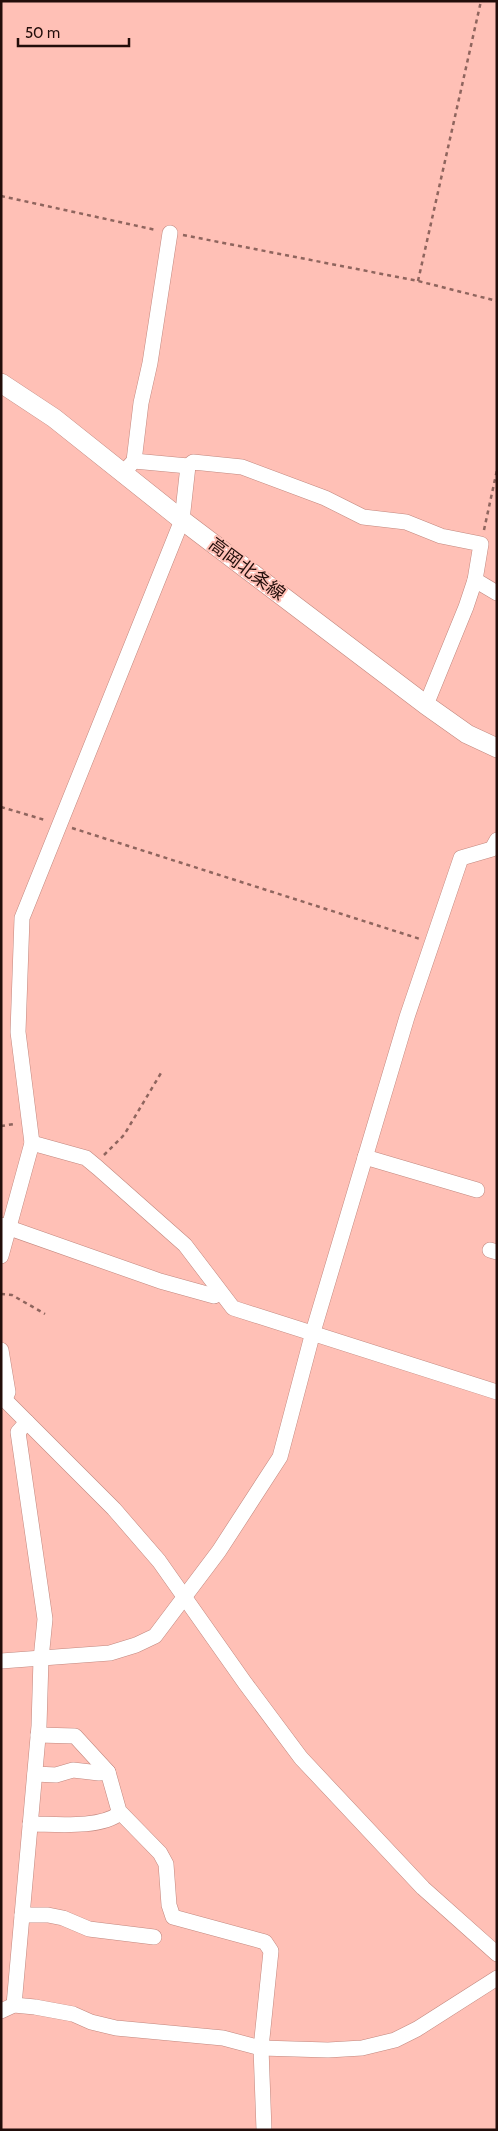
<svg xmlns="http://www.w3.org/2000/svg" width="498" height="2131" viewBox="0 0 498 2131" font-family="Cabin,'Noto Sans JP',sans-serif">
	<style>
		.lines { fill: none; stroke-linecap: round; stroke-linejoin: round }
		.minor-casing { stroke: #c2877e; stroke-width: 16 }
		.major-casing { stroke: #c2877e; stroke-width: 20 }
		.path { stroke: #8f655e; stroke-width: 2.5; stroke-dasharray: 4 4; stroke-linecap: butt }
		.minor { stroke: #fff; stroke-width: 15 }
		.major { stroke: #fff; stroke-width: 19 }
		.labels { text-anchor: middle; stroke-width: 4; stroke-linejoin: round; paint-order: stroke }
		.street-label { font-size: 18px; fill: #220d0a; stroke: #ffc0b6 }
	</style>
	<rect width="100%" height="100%" fill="#ffc0b6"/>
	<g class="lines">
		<!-- minor casing -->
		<g class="minor-casing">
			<g id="minor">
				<path d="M 134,461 L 188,466"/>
				<path d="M 123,473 L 134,461 L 141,403 L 150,363 L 170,233"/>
				<path d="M 475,580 L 497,593"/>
				<path d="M 32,1143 L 86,1158 L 98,1168 L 185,1245 L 233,1308 L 497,1392"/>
				<path d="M 365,1157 L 477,1190"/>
				<path d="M 1,1225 L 160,1281 L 214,1296 L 220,1293"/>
				<path d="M 490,1250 L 497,1252"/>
				<path d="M 1,1256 L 32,1143 L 18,1032 L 22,918 L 182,520 L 188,466 L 193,462 L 242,467 L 325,498 L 363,517 L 406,522 L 441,536 L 481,544 L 475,580 L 466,607 L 426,705"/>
				<path d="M 1,1350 L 8,1392 L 5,1399"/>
				<path d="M 1,1396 L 114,1509 L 159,1561 L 245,1683 L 301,1758 L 423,1888 L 497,1954"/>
				<path d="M 1,1661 L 110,1653 L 136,1645 L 155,1636 L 219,1551 L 280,1457 L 313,1332 L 407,1017 L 461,858 L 492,849 L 497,840"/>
				<path d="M 38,1735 L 75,1736 L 108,1772 L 119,1811 L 160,1853 L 166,1864 L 169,1905 L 173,1917 L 265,1942 L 271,1951 L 261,2048 L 264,2130"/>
				<path d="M 35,1774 L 56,1775 L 73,1770 L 99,1773 L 108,1772"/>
				<path d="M 30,1824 C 55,1824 100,1829 120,1813"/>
				<path d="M 22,1915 L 48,1915 L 63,1918 L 89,1929 L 154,1937"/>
				<path d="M 14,2005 L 39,1726 L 41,1659 L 45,1619 L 18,1432 L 27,1422"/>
				<path d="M 1,2011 L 14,2005 L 35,2007 L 73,2014 L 91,2022 L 116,2028 L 223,2038 L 261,2048 L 328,2050 L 362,2048 L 395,2040 L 417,2029 L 497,1978"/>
			</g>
		</g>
		<!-- major casing -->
		<g class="major-casing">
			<path id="major" d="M 1,383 L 54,418 L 182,520 L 426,705 L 467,734 L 497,748"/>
		</g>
		<!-- path -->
		<g class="path">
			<path d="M 1,196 L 156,230"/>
			<path d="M 183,235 L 418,281 L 497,301"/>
			<path d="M 418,281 L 481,1"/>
			<path d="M 484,530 L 497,470"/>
			<path d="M 1,807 L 45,820"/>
			<path d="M 72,828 L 420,939"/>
			<path d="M 1,1126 L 14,1124"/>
			<path d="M 104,1155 L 124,1135 L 161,1073"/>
			<path d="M 1,1294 L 12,1295 L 45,1314"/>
		</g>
		<!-- minor -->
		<use href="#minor" class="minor"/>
		<!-- major -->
		<use href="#major" class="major"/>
	</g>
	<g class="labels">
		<!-- street labels -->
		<g class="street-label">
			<text transform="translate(247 569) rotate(37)" y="6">高岡北条線</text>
		</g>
	</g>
	<!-- border -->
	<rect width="498" height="2131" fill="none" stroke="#220d0a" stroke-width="5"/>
	<!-- scale -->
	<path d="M18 38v8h111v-8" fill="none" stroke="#220d0a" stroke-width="2.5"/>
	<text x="25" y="38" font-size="15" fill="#220d0a" stroke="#ffc0b6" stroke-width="4" paint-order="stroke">50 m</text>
</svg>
